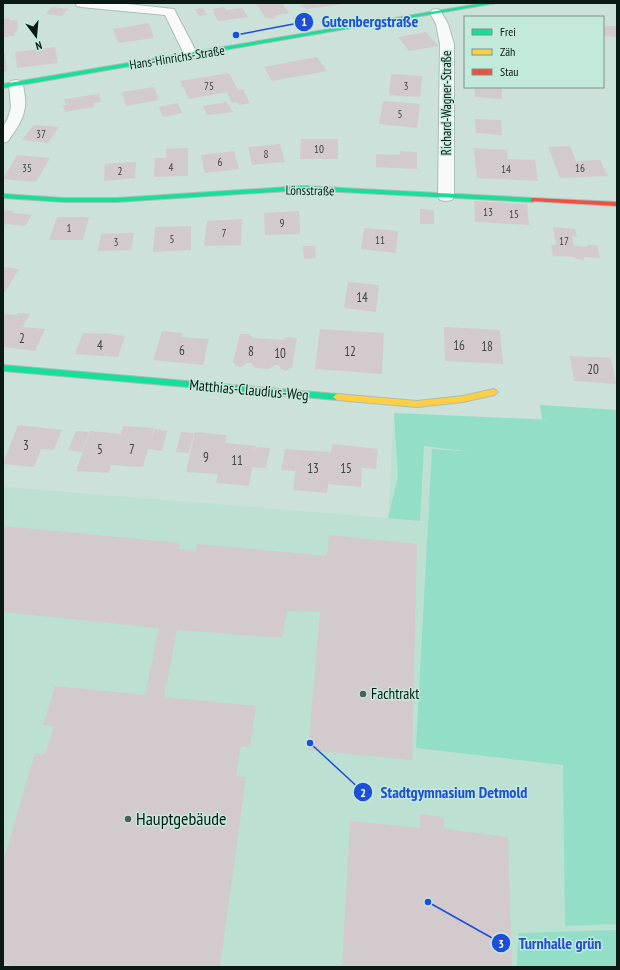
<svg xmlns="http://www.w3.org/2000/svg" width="620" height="970" viewBox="0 0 620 970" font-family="'PT Sans Narrow',sans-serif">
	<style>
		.built { fill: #bce0d2 }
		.green { fill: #93dec6 }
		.building { fill: #d3cacd }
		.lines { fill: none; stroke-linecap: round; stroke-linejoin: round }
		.street-casing { stroke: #acbdb7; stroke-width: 2 }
		.fast-casing { stroke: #acbdb7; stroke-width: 2 }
		.slow-casing { stroke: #acbdb7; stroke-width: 2 }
		.jam-casing { stroke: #acbdb7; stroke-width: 2 }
		.street { fill: #f7faf9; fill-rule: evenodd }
		.fast { fill: #16e098; fill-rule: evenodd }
		.slow { fill: #ffcf43; fill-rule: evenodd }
		.jam { fill: #f24e42; fill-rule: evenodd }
		.poi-dot { fill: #4e5f59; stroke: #c3e9db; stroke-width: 1.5 }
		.labels { text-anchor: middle; stroke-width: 3; stroke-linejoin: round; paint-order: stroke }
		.far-number-label { font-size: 11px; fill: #3d4542 }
		.far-street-label { font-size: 13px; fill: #0b1914; stroke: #c3e9db }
		.number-label { font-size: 13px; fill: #3d4542 }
		.street-label { font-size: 15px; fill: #0b1914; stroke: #c3e9db }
		.poi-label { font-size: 15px; fill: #0b1914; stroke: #c3e9db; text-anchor: start }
		.near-poi-label { font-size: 18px; fill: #0b1914; stroke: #c3e9db; text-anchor: start }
		.leader { fill: none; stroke: #1d4ed8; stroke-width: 1.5 }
		.callout-dot { fill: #1d4ed8; stroke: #c3e9db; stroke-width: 1.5 }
		.mark-label { font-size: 12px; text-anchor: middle; font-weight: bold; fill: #fff }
		.callout-label { font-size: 16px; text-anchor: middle; font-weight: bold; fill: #1d4ed8; stroke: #c3e9db; stroke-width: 3; stroke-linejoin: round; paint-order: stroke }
	</style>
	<rect width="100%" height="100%" fill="#cbe1d9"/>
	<!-- built -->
	<path class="built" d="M 394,413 L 617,422 L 617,967 L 3,967 L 3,487 L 388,518 Z"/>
	<!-- green -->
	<g class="green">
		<path d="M 540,405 L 617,410 L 617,924 L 565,926 L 563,765 L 416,748 L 432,449 L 472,452 L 424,446 L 420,521 L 388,518 L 398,477 L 394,413 L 551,420 L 542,419 Z"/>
		<path d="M 617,930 L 617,967 L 517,967 L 518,933 Z"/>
	</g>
	<!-- building -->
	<g class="building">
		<path d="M 256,3 L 282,3 L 289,13 L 277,15 L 274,19 L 265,17 Z"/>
		<path d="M 304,3 L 344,3 L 344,4 L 307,9 L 300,6 Z"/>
		<path d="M 52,7 L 68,9 L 62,16 L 46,14 Z"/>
		<path d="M 224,7 L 226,10 L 242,8 L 248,17 L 218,21 L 213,12 L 215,12 L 213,9 Z"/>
		<path d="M 203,8 L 207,15 L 199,16 L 195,9 Z"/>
		<path d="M 9,18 L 9,20 L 18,20 L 17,31 L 15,32 L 14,36 L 3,37 L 3,19 Z"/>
		<path d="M 149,23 L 154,38 L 118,43 L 113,29 Z"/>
		<path d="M 603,26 L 616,26 L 617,37 L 604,36 Z"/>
		<path d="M 426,32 L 438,46 L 409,51 L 398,37 Z"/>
		<path d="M 55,47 L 58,63 L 17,68 L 15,52 Z"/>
		<path d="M 3,53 L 5,53 L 7,71 L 3,72 Z"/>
		<path d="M 317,57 L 327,71 L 272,81 L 264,67 Z"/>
		<path d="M 229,73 L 238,90 L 243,89 L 250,103 L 239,105 L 237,102 L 232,103 L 227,92 L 189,99 L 180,81 Z"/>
		<path d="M 391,74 L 422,76 L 420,97 L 389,95 Z"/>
		<path d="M 154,87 L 159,100 L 126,106 L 122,92 Z"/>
		<path d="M 475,87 L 502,87 L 502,99 L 475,97 Z"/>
		<path d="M 99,94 L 101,102 L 93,103 L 94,107 L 65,112 L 63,105 L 66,105 L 64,99 Z"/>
		<path d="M 383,101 L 420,104 L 417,128 L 379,124 Z"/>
		<path d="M 227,102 L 233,112 L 207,115 L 203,106 Z"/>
		<path d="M 178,103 L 182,113 L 163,117 L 159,107 Z"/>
		<path d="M 475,119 L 501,120 L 502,135 L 476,133 Z"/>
		<path d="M 34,125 L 59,127 L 48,143 L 22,140 Z"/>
		<path d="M 301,139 L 338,139 L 338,159 L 300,159 Z"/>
		<path d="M 280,144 L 285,162 L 252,165 L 248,147 Z"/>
		<path d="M 570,146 L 576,161 L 600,160 L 608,176 L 560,178 L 548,147 Z"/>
		<path d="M 188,148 L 188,176 L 154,177 L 155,158 L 166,158 L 166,149 Z"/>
		<path d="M 474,148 L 507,150 L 508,159 L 535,160 L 538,181 L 477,178 Z"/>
		<path d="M 234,151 L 239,169 L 205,173 L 201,155 Z"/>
		<path d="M 400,151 L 417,152 L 417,169 L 376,167 L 376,154 L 400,155 Z"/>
		<path d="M 17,155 L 50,158 L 36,182 L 3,179 Z"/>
		<path d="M 136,162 L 135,178 L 104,181 L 105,164 Z"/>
		<path d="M 474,201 L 527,204 L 529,225 L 475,222 Z"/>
		<path d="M 420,209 L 434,210 L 434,224 L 420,224 Z"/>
		<path d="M 3,210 L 14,211 L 13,213 L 32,215 L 25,226 L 6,224 L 3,228 Z"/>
		<path d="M 299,211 L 300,234 L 265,235 L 264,213 Z"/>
		<path d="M 57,217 L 89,217 L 83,240 L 49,240 Z"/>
		<path d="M 242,219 L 241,245 L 204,246 L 207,221 Z"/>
		<path d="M 191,226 L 191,250 L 153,252 L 155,227 Z"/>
		<path d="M 553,227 L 575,229 L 577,237 L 572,236 L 574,246 L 588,247 L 587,245 L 597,245 L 600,258 L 584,257 L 584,260 L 576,259 L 575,257 L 553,256 L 551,245 L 556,245 Z"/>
		<path d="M 364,228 L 398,231 L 396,253 L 361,249 Z"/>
		<path d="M 134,233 L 131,250 L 98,251 L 101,234 Z"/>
		<path d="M 303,246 L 315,246 L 316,258 L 304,259 Z"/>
		<path d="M 3,267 L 19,269 L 5,292 L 3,292 Z"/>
		<path d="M 348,282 L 379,285 L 376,312 L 344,308 Z"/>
		<path d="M 17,313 L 30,314 L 22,327 L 45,329 L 35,351 L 3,347 L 3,314 L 17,315 Z"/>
		<path d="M 444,327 L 500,330 L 503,364 L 445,361 Z"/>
		<path d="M 320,329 L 384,333 L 382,374 L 315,369 Z"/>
		<path d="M 162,331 L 182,333 L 181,337 L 209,339 L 203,365 L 153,360 Z"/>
		<path d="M 83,333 L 103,334 L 103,333 L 125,336 L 118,357 L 75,354 Z"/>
		<path d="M 240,334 L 249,334 L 253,338 L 283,340 L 287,337 L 297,338 L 292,367 L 286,371 L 281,369 L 279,365 L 275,365 L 269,369 L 255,368 L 251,363 L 247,363 L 241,367 L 236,366 L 233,362 Z"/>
		<path d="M 570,356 L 611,358 L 616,384 L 574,381 Z"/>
		<path d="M 18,425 L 62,430 L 54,450 L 41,449 L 34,467 L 3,464 Z"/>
		<path d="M 123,426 L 154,428 L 151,442 L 155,429 L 167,431 L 162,451 L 148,449 L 143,467 L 111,465 L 109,473 L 76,471 L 90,431 L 121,434 Z"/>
		<path d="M 76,431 L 89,432 L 82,452 L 68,450 Z"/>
		<path d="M 181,432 L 194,433 L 189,453 L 176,452 Z"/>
		<path d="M 195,432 L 227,435 L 225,443 L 256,446 L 255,451 L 257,447 L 270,448 L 266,468 L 252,467 L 249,486 L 216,483 L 218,474 L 186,472 Z"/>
		<path d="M 332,444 L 378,449 L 376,469 L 362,468 L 361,487 L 328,484 L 327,493 L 293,490 L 298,452 L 295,471 L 281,470 L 285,449 L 331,452 Z"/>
		<path d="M 3,526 L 180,543 L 179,549 L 196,551 L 197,544 L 327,556 L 329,535 L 417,544 L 412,760 L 308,750 L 320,612 L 287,611 L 282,638 L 177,630 L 164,697 L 256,706 L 250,747 L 241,746 L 239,757 L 236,776 L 246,777 L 220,967 L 24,967 L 3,964 L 3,862 L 35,753 L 45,754 L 54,726 L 43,725 L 55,686 L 145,695 L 159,628 L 3,612 Z"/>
		<path d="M 420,814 L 444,817 L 444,829 L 508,837 L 512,967 L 342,967 L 350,821 L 420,828 Z"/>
	</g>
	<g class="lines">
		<!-- street casing -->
		<g class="street-casing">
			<g id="street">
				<path d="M 75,3 L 118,3 L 174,9 L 198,55 L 196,58 L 186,58 L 165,15 L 81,7 L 77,6 Z"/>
				<path d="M 436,9 L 440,10 L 448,24 L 454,44 L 454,196 L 452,200 L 446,201 L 440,200 L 438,196 L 440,44 L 436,24 L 430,13 L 432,10 Z"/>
				<path d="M 16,80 L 21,81 C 24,86 24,91 25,97 C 27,115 18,127 8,141 L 3,143 L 3,127 L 8,118 L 11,107 L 9,84 L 11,81 Z"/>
			</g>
		</g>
		<!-- fast casing -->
		<g class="fast-casing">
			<g id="fast">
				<path d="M 484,3 L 496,3 L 3,88 L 3,84 Z"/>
				<path d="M 303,186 L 533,198 L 536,200 L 533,202 L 303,190 L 117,202 L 64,202 L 3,198 L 3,194 L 64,198 L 117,198 Z"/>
				<path d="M 3,365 L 337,394 L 341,397 L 337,400 L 3,371 Z"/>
			</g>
		</g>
		<!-- slow casing -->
		<g class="slow-casing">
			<path id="slow" d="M 494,389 L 498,392 L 494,395 L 463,402 L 417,407 L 337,400 L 333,397 L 337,394 L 417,401 L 463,396 Z"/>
		</g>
		<!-- jam casing -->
		<g class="jam-casing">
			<path id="jam" d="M 533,198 L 617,202 L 617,206 L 531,201 L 531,199 Z"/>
		</g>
		<!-- street -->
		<use href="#street" class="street"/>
		<!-- fast -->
		<use href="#fast" class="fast"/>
		<!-- slow -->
		<use href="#slow" class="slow"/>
		<!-- jam -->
		<use href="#jam" class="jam"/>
	</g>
	<!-- markers -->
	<g class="poi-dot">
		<circle cx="363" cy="694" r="4"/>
		<circle cx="128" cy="819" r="4"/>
	</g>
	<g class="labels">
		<!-- far-number labels -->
		<g class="far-number-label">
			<text x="209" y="90">75</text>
			<text x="406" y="90">3</text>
			<text x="400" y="118">5</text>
			<text x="41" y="138">37</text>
			<text x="319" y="153">10</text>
			<text x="266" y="158">8</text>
			<text x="220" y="166">6</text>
			<text x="171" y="171">4</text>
			<text x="27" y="172">35</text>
			<text x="580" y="172">16</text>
			<text x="506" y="173">14</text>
			<text x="120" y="175">2</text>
			<text x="488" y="216">13</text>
			<text x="514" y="218">15</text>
			<text x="282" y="227">9</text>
			<text x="69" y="232">1</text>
			<text x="224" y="237">7</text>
			<text x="172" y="243">5</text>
			<text x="380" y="244">11</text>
			<text x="564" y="245">17</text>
			<text x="116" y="246">3</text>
		</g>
		<!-- far-street labels -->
		<g class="far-street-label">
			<text transform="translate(177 57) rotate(-9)" y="5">Hans-Hinrichs-Straße</text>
			<text transform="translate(446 103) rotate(-90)" y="5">Richard-Wagner-Straße</text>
			<text transform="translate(310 190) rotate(1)" y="5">Lönsstraße</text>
		</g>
		<!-- number labels -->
		<g class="number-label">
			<text x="362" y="302">14</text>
			<text x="22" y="343">2</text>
			<text x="100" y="350">4</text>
			<text x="459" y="350">16</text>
			<text x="487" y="351">18</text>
			<text x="182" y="355">6</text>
			<text x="251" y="356">8</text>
			<text x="350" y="356">12</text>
			<text x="280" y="358">10</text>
			<text x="593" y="374">20</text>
			<text x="26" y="450">3</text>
			<text x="100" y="454">5</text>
			<text x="132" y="454">7</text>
			<text x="206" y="462">9</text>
			<text x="237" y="465">11</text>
			<text x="313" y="473">13</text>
			<text x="346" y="473">15</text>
		</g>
		<!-- street labels -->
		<g class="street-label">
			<text transform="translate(249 390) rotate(5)" y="5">Matthias-Claudius-Weg</text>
		</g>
		<!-- poi labels -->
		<g class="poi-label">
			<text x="371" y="699">Fachtrakt</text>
		</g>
		<!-- near-poi labels -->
		<g class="near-poi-label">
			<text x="136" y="825">Hauptgebäude</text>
		</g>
	</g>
	<!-- callouts -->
	<path class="leader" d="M236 35L304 22M310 743L363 792M428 902L501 943"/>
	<g class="callout-dot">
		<circle cx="236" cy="35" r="4"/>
		<circle cx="310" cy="743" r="4"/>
		<circle cx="428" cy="902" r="4"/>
		<circle cx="304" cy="22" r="10"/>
		<circle cx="363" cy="792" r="10"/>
		<circle cx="501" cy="943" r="10"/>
	</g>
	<g class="mark-label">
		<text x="304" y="26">1</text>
		<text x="363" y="797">2</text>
		<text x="501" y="948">3</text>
	</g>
	<g class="callout-label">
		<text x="370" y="27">Gutenbergstraße</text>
		<text x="454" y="798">Stadtgymnasium Detmold</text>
		<text x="560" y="949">Turnhalle grün</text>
	</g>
	<!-- border -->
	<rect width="620" height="970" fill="none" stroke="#0b1914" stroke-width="8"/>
	<!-- legend -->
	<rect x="464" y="16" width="140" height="72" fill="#c3e9db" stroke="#79968b"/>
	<rect x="472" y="29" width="20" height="6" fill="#16e098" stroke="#79968b"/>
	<text x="500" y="36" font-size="12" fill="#0b1914">Frei</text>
	<rect x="472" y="49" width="20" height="6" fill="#ffcf43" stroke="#79968b"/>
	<text x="500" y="56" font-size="12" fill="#0b1914">Zäh</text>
	<rect x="472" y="69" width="20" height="6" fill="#f24e42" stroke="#79968b"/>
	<text x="500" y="76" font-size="12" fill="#0b1914">Stau</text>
	<!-- north arrow -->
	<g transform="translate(36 36) rotate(164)" stroke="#c3e9db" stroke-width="3" paint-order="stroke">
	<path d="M0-3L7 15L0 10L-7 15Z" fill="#0b1914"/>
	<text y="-6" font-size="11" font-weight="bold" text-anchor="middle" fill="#0b1914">N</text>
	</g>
</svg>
